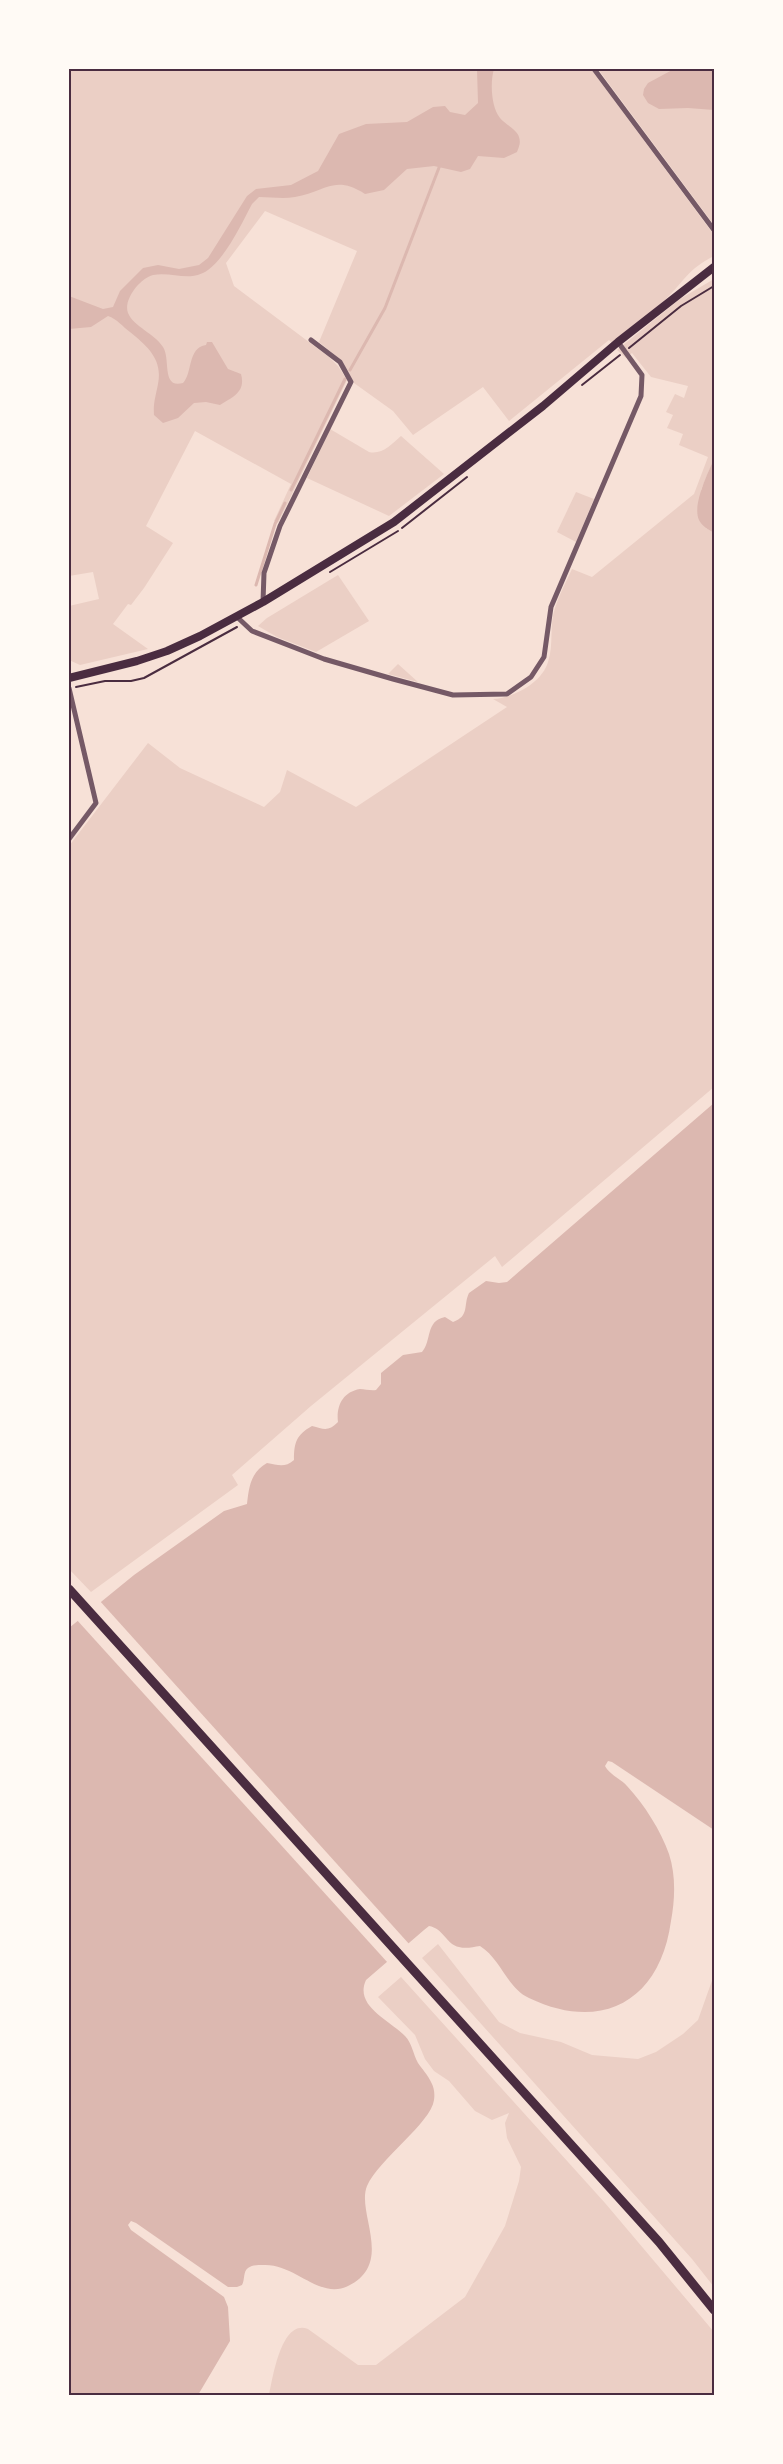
<svg xmlns="http://www.w3.org/2000/svg" width="783" height="2464" viewBox="0 0 783 2464" font-family="'Alegreya Sans',sans-serif">
	<style>
		.green { fill: #ebcfc5 }
		.water { fill: #dcb8b0 }
		.pier { fill: #f7e1d7 }
		.lines { fill: none; stroke-linecap: round; stroke-linejoin: round }
		.stream { stroke: #dcb8b0; stroke-width: 3 }
		.path { stroke: #4a2c40; stroke-width: 2 }
		.minor { stroke: #755966; stroke-width: 5 }
		.secondary { stroke: #4a2c40; stroke-width: 8 }
		.primary { stroke: #4a2c40; stroke-width: 9 }
		.neatline { fill: none; stroke: #4a2c40; stroke-width: 2 }
	</style>
	<rect width="100%" height="100%" fill="#f7e1d7"/>
	<!-- green -->
	<g class="green">
		<path d="M 69,69 L 591,69 L 714,235 L 714,256 C 687,270 685,280 666,299 C 650,315 629,329 612,343 L 609,340 L 509,421 L 483,387 L 413,435 L 393,411 L 354,383 L 342,361 L 319,342 L 357,251 L 265,211 L 226,263 L 234,286 L 329,357 L 338,366 L 347,380 L 278,523 L 274,521 L 291,484 L 195,431 L 146,526 L 173,543 L 144,588 L 131,605 L 128,604 L 113,624 L 148,649 L 80,665 L 69,660 L 69,606 L 99,599 L 93,572 L 69,576 Z"/>
		<path d="M 598,69 L 714,69 L 714,225 Z"/>
		<path d="M 714,279 L 714,459 L 701,490 L 706,528 L 714,533 L 714,1087 L 502,1267 L 495,1256 L 311,1406 L 232,1475 L 238,1485 L 91,1592 L 69,1569 L 69,846 L 148,743 L 180,768 L 264,807 L 280,792 L 287,770 L 356,807 L 507,707 L 493,699 C 513,698 542,683 548,662 C 554,645 549,625 555,608 C 559,595 566,582 572,569 L 592,577 L 694,494 L 708,457 L 679,445 L 683,434 L 667,428 L 673,415 L 666,412 L 675,394 L 684,398 L 688,386 L 651,377 L 632,353 L 626,358 L 617,350 L 680,299 Z"/>
		<path d="M 330,429 L 369,452 C 382,455 392,444 401,436 L 444,474 L 389,516 L 307,478 Z"/>
		<path d="M 576,492 L 594,499 L 576,542 L 557,532 Z"/>
		<path d="M 338,575 L 369,621 L 316,652 L 277,637 L 258,626 L 267,618 Z"/>
		<path d="M 398,664 L 418,682 L 388,674 Z"/>
		<path d="M 438,1944 L 499,2022 L 520,2033 L 561,2042 L 592,2055 L 638,2059 L 656,2052 L 683,2034 L 698,2020 L 714,1975 L 714,2287 L 692,2259 L 422,1958 Z"/>
		<path d="M 401,1977 L 605,2203 L 714,2332 L 714,2395 L 269,2395 C 273,2378 281,2319 308,2329 L 358,2365 L 376,2365 L 465,2297 L 505,2226 L 519,2181 L 521,2167 L 507,2138 L 505,2123 L 509,2113 L 492,2120 L 475,2111 L 449,2081 L 434,2071 L 425,2059 L 415,2035 L 378,1997 Z"/>
	</g>
	<!-- water -->
	<g class="water">
		<path d="M 477,69 L 494,69 C 490,82 491,107 500,118 C 505,124 517,130 519,137 C 521,143 519,147 517,152 L 504,158 L 478,156 L 470,169 L 461,172 L 434,166 L 407,169 L 384,190 L 365,194 C 334,174 325,192 295,197 C 283,199 271,197 259,197 L 252,204 C 242,223 226,257 208,270 C 190,283 172,271 153,275 C 140,278 123,300 128,313 C 134,327 154,333 163,347 C 171,359 161,389 183,383 C 193,373 187,348 206,345 L 207,342 L 212,342 L 228,369 L 241,374 C 246,392 233,397 220,405 L 206,402 L 194,403 L 178,418 L 163,423 L 154,415 C 153,403 156,395 158,384 C 163,359 147,346 130,332 C 122,326 117,319 108,316 L 91,327 L 69,329 L 69,296 L 103,309 L 113,307 L 120,291 L 143,268 L 158,265 L 179,269 L 199,265 L 208,258 L 247,196 L 256,189 L 291,185 L 318,171 L 339,134 L 366,124 L 407,122 L 433,107 L 445,106 L 450,112 L 465,115 L 478,103 Z"/>
		<path d="M 674,69 L 714,69 L 714,110 L 688,108 L 659,109 L 648,103 L 643,95 L 644,89 L 648,83 Z"/>
		<path d="M 714,459 L 714,533 C 709,530 702,526 699,520 C 692,505 708,473 714,459 Z"/>
		<path d="M 714,1103 L 714,1830 L 612,1762 L 608,1761 L 605,1766 C 610,1775 621,1779 627,1786 C 644,1804 661,1831 669,1854 C 676,1875 675,1900 671,1921 C 660,2001 602,2033 529,1998 C 507,1988 501,1959 480,1946 C 473,1947 466,1949 459,1947 C 447,1945 443,1928 429,1926 L 424,1930 L 366,1980 C 354,2006 389,2020 405,2036 C 412,2043 413,2054 418,2063 C 422,2069 428,2075 431,2082 C 434,2087 435,2094 434,2100 C 431,2123 379,2159 367,2186 C 356,2213 395,2263 348,2286 C 319,2300 295,2263 263,2265 C 258,2265 252,2265 248,2268 C 243,2271 245,2280 242,2285 L 237,2287 L 228,2287 L 136,2223 L 131,2221 L 128,2225 L 131,2230 L 224,2297 L 228,2307 L 230,2341 L 198,2395 L 69,2395 L 69,1628 L 134,1575 L 224,1511 L 247,1504 C 249,1486 251,1472 267,1463 C 278,1465 285,1468 294,1460 C 294,1443 296,1435 312,1426 C 324,1429 328,1432 338,1422 C 336,1407 342,1392 360,1389 C 365,1389 371,1391 376,1390 L 381,1384 L 381,1373 L 403,1355 L 422,1352 C 432,1341 425,1321 445,1317 L 453,1322 C 470,1316 463,1305 469,1293 L 486,1281 L 499,1283 L 507,1282 Z"/>
	</g>
	<!-- pier -->
	<path class="pier" d="M 99,1600 L 410,1945 L 388,1963 L 76,1619 Z"/>
	<g class="lines">
		<!-- stream -->
		<g class="stream">
			<path d="M 350,370 L 385,308 L 440,165"/>
			<path d="M 291,490 L 345,379"/>
			<path d="M 256,585 L 275,524 L 285,503"/>
		</g>
		<!-- path -->
		<g class="path">
			<path d="M 629,348 L 681,306 L 714,286"/>
			<path d="M 582,385 L 620,355"/>
			<path d="M 402,528 L 467,477"/>
			<path d="M 330,572 L 398,531"/>
			<path d="M 76,687 L 105,681 L 131,681 L 144,678 L 237,627"/>
		</g>
		<!-- minor -->
		<g class="minor">
			<path d="M 594,69 L 714,230"/>
			<path d="M 263,602 L 264,573 L 280,526 L 351,382 L 340,362 L 311,340"/>
			<path d="M 236,616 L 252,631 L 324,659 L 393,679 L 453,695 L 507,694 L 531,677 L 544,657 L 551,607 L 641,396 L 642,375 L 618,342"/>
			<path d="M 69,688 L 96,803 L 69,839"/>
		</g>
		<!-- secondary -->
		<path class="secondary" d="M 69,678 L 137,661 L 167,651 L 200,636 L 263,602 L 394,522 L 543,406 L 618,342 L 714,267"/>
		<!-- primary -->
		<path class="primary" d="M 69,1589 L 659,2242 L 714,2310"/>
	</g>
	<!-- border -->
	<rect width="783" height="2464" fill="none" stroke="#fffaf5" stroke-width="140"/>
	<rect x="70" y="70" width="643" height="2324" class="neatline"/>
</svg>
